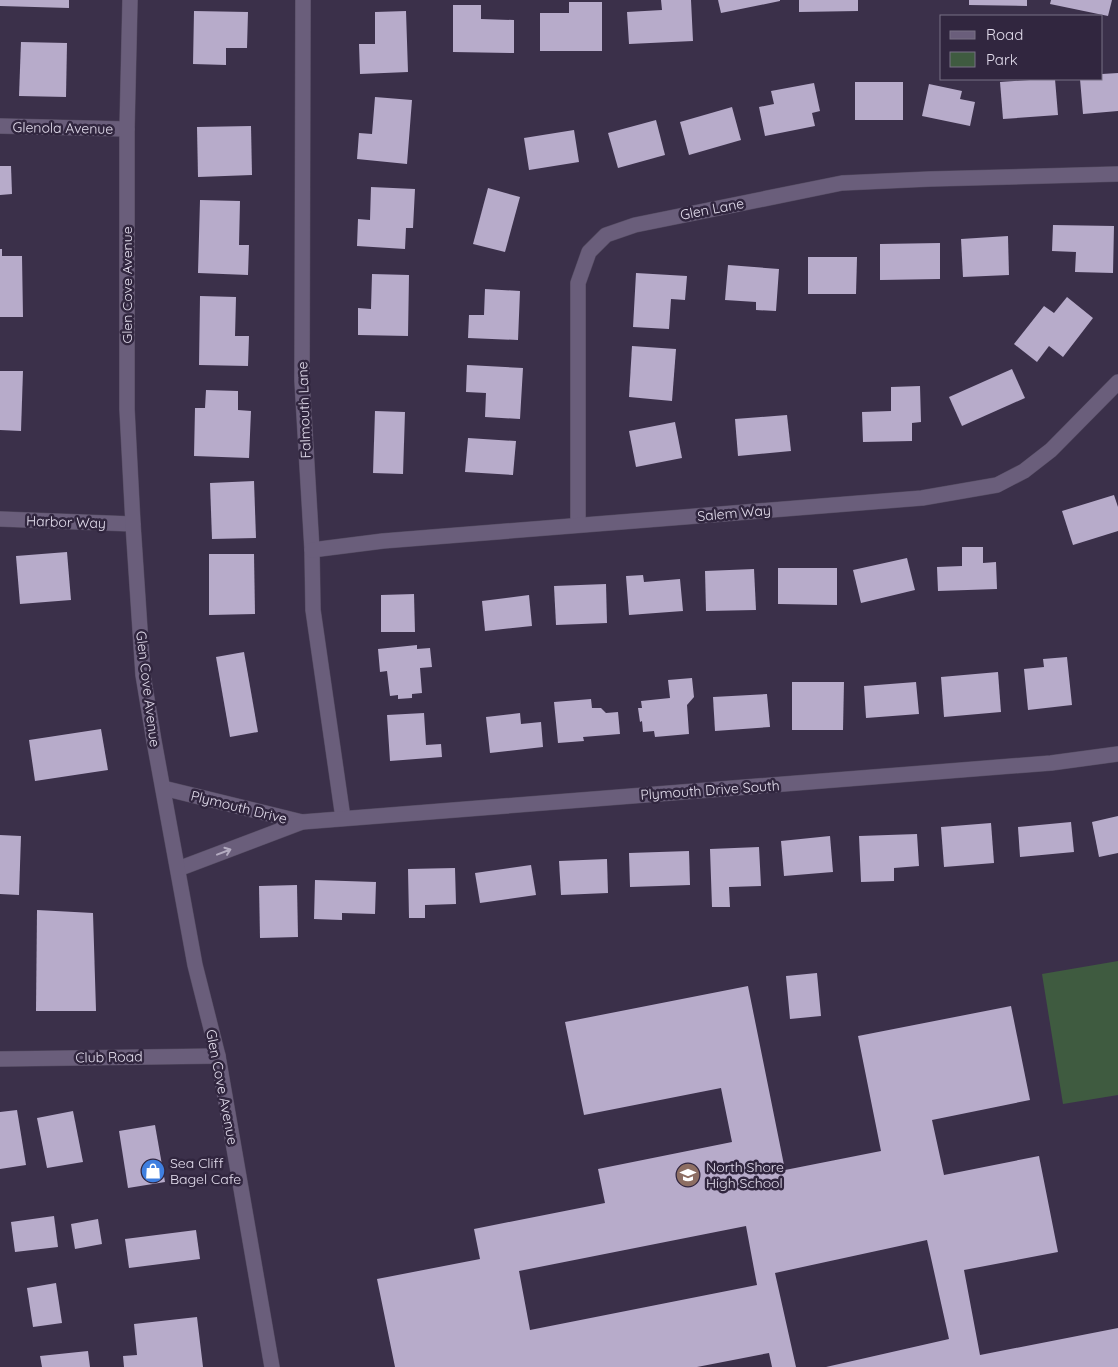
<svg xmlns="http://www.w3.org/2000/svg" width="1118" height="1367" viewBox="0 0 1118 1367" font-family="Quicksand,sans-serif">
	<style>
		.green { fill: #3f5b40 }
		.building { fill: #b7abca; fill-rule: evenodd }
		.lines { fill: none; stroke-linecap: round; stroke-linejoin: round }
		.street-casing { stroke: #544b61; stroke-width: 16 }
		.secondary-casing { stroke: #544b61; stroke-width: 16 }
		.street { stroke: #6a5e7b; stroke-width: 15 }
		.secondary { stroke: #6a5e7b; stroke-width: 15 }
		.oneway { stroke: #b3abc0 }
		.labels { text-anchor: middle; stroke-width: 5; stroke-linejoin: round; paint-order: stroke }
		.street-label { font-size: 14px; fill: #e4deee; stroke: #31263f }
		.poi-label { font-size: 14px; fill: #e4deee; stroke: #31263f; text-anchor: start }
	</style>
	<rect width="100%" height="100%" fill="#3b304a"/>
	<!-- green -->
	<path class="green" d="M 1118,961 L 1118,1095 L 1063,1104 L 1042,974 Z"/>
	<!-- building -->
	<g class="building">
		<path d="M 0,0 L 69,0 L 69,8 L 0,6 Z"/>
		<path d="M 661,0 L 691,0 L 693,41 L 629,44 L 627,12 L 662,10 Z"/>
		<path d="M 718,0 L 780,0 L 780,1 L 721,13 Z"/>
		<path d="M 799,0 L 858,0 L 858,11 L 799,12 Z"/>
		<path d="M 969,0 L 1027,0 L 1027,6 L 969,5 Z"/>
		<path d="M 1051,0 L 1112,0 L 1108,16 L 1050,4 Z"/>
		<path d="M 569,2 L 602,2 L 602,51 L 540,51 L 540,13 L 569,13 Z"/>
		<path d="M 453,5 L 481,5 L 481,19 L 514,20 L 514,53 L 453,52 Z"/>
		<path d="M 194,11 L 248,12 L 247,48 L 226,48 L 226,65 L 193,64 Z"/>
		<path d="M 406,11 L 408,72 L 360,74 L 359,44 L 375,44 L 375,12 Z"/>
		<path d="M 21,42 L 67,43 L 66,97 L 19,96 Z"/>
		<path d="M 1118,73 L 1118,111 L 1083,114 L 1080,79 L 1102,79 L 1102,74 Z"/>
		<path d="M 1044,79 L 1055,79 L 1058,115 L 1003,119 L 1000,82 Z"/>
		<rect x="855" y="82" width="48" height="38"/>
		<path d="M 814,83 L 820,111 L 812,113 L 815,126 L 765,136 L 759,107 L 774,104 L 771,91 Z"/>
		<path d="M 929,84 L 962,91 L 960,99 L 975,102 L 970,126 L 922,116 Z"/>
		<path d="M 375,97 L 412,100 L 407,164 L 357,159 L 359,133 L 372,134 Z"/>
		<path d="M 732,107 L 741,140 L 689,155 L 680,122 Z"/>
		<path d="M 656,120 L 665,155 L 618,168 L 608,133 Z"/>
		<path d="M 251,126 L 252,175 L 198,177 L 197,127 Z"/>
		<path d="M 574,130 L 579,162 L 529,170 L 524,138 Z"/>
		<path d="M 0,166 L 11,166 L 12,194 L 0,195 Z"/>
		<path d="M 371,187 L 415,189 L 413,228 L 406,228 L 405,249 L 357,246 L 358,219 L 370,220 Z"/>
		<path d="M 488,188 L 520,197 L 505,252 L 473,244 Z"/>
		<path d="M 200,200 L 240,201 L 239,245 L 249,245 L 248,275 L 198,273 Z"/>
		<path d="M 1053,225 L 1114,226 L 1113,273 L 1075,272 L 1076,252 L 1052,251 Z"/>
		<path d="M 1008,236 L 1009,275 L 963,277 L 961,239 Z"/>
		<path d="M 940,243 L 940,279 L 880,280 L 880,244 Z"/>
		<path d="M 0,249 L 2,249 L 2,256 L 22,256 L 23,317 L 0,317 Z"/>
		<path d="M 808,257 L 857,257 L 856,294 L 808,294 Z"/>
		<path d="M 728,265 L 779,269 L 776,311 L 756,310 L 756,302 L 725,300 Z"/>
		<path d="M 636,273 L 687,276 L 685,300 L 671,299 L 669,329 L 633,327 Z"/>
		<path d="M 372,274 L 409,275 L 408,336 L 358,335 L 358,308 L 371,309 Z"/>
		<path d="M 485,289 L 520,291 L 518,340 L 468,338 L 469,315 L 484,315 Z"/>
		<path d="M 200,296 L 236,297 L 235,336 L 249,336 L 248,366 L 199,365 Z"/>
		<path d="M 1067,297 L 1093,318 L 1063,357 L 1049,346 L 1037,362 L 1014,344 L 1044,306 L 1054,313 Z"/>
		<path d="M 632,346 L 676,349 L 672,401 L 629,397 Z"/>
		<path d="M 467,365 L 523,368 L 520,419 L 485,417 L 486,393 L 466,392 Z"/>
		<path d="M 1012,369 L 1025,398 L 962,426 L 949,397 Z"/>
		<path d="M 0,371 L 23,371 L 21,431 L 0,430 Z"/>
		<path d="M 920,386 L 921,422 L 912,423 L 912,441 L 863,442 L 862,412 L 891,411 L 891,387 Z"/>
		<path d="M 206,390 L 238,391 L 238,410 L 251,411 L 249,458 L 194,456 L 195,408 L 205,408 Z"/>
		<path d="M 375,411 L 405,412 L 403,474 L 373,473 Z"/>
		<path d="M 787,415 L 791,451 L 738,456 L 735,419 Z"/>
		<path d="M 675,422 L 682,458 L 636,467 L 629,431 Z"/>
		<path d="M 468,438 L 516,441 L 513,475 L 465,472 Z"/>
		<path d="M 254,481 L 256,538 L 212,539 L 210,483 Z"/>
		<path d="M 1114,495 L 1118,507 L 1118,531 L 1073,545 L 1062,511 Z"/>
		<path d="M 962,547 L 983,547 L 983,563 L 996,562 L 997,589 L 938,591 L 937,567 L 962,566 Z"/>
		<path d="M 67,552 L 71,600 L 20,604 L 16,556 Z"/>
		<path d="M 209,554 L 254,554 L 255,614 L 209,615 Z"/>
		<path d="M 907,558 L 915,590 L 861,603 L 853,570 Z"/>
		<path d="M 778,568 L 837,568 L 837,605 L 778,604 Z"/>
		<path d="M 754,569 L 756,610 L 706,611 L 705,571 Z"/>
		<path d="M 643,575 L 644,582 L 680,579 L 683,611 L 629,615 L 626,576 Z"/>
		<path d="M 606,584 L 607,623 L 556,625 L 554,586 Z"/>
		<path d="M 414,594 L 415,632 L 381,632 L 381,595 Z"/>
		<path d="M 529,595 L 532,626 L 485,631 L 482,601 Z"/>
		<path d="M 417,645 L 417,649 L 430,648 L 432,667 L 420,668 L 422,693 L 412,694 L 412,698 L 398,699 L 398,695 L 390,696 L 387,671 L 380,672 L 378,649 Z"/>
		<path d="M 244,652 L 258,732 L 230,737 L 216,657 Z"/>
		<path d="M 1067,657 L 1072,705 L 1028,710 L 1024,669 L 1044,667 L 1043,659 Z"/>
		<path d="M 998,672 L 1001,712 L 944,717 L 941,677 Z"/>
		<path d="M 692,678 L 694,697 L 687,705 L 689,734 L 655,737 L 654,731 L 643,732 L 642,721 L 640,722 L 638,708 L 642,708 L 641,701 L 670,698 L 668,680 Z"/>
		<path d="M 792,682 L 844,682 L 843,730 L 792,730 Z"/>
		<path d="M 916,682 L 919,714 L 866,718 L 864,686 Z"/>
		<path d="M 767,694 L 770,727 L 715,731 L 713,697 Z"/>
		<path d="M 591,699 L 592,708 L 601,708 L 606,713 L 618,712 L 620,734 L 583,737 L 584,741 L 558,743 L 554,702 Z"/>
		<path d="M 424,713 L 426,745 L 441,744 L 442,757 L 390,761 L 387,715 Z"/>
		<path d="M 520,713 L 521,724 L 541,722 L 543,747 L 490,753 L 486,717 Z"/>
		<path d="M 101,729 L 108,770 L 35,781 L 29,740 Z"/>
		<path d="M 1118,816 L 1118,853 L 1099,857 L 1092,822 Z"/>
		<path d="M 1071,822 L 1074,852 L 1020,857 L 1018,827 Z"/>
		<path d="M 991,823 L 994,863 L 944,867 L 941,827 Z"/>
		<path d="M 917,834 L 919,866 L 894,868 L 894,881 L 861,882 L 859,836 Z"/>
		<path d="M 0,835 L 21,836 L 19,895 L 0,894 Z"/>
		<path d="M 830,836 L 833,872 L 784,876 L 781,841 Z"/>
		<path d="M 759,847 L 761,886 L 729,887 L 730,907 L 712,907 L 710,849 Z"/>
		<path d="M 689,851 L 690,885 L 630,887 L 629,853 Z"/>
		<path d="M 607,859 L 608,893 L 561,895 L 559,861 Z"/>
		<path d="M 531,865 L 536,895 L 480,903 L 475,873 Z"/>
		<path d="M 455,868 L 456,904 L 425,905 L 425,918 L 409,918 L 408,869 Z"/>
		<path d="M 315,880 L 376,882 L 375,914 L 342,913 L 342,920 L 314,919 Z"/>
		<path d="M 297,885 L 298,937 L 260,938 L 259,886 Z"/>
		<path d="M 37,910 L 93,913 L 96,1011 L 36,1011 Z"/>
		<path d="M 817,973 L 821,1016 L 790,1019 L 786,976 Z"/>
		<path d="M 748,986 L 785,1170 L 881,1151 L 858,1036 L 1011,1006 L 1030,1100 L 932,1120 L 944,1175 L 1039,1156 L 1058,1252 L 964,1270 L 980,1355 L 1118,1328 L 1118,1367 L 826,1367 L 949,1339 L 927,1240 L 775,1273 L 796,1367 L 772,1367 L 769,1353 L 697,1367 L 395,1367 L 377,1279 L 480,1259 L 474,1229 L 605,1203 L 598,1169 L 732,1142 L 721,1088 L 584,1115 L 565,1022 ZM 746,1226 L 757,1285 L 530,1330 L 519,1271 Z"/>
		<path d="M 17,1110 L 26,1165 L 0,1169 L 0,1112 Z"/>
		<path d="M 73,1111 L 83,1162 L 47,1168 L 37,1118 Z"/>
		<path d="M 155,1125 L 165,1182 L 128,1188 L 119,1131 Z"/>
		<path d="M 54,1216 L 58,1247 L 15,1252 L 11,1222 Z"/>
		<path d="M 98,1219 L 102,1244 L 75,1249 L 71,1224 Z"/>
		<path d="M 196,1230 L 200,1259 L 129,1268 L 125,1239 Z"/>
		<path d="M 56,1283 L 62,1323 L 33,1327 L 27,1288 Z"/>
		<path d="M 197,1317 L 203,1367 L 124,1367 L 123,1356 L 137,1355 L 134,1324 Z"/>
		<path d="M 88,1351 L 90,1367 L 42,1367 L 40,1356 Z"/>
	</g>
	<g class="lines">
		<!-- street casing -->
		<g class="street-casing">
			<g id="street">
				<path d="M 303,0 L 302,381 L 312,550 L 313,610 L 343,818"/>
				<path d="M 0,126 L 127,129"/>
				<path d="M 0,519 L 133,524"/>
				<path d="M 578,525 L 578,283 L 589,252 L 606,235 L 635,225 L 842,183 L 930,179 L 1118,174"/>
				<path d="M 312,550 L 383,541 L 922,498 L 997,485 L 1024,471 L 1051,450 L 1118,382"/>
				<path d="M 163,788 L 302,822"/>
				<path d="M 178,869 L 302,822 L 1051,763 L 1118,754"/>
				<path d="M 0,1059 L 218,1056"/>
			</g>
		</g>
		<!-- secondary casing -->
		<g class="secondary-casing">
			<path id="secondary" d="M 130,0 L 127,129 L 127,409 L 133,524 L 143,675 L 154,741 L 195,965 L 218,1056 L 272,1367"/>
		</g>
		<!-- street -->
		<use href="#street" class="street"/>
		<!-- secondary -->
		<use href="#secondary" class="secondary"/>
	</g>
	<!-- one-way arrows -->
	<defs><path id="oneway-shaft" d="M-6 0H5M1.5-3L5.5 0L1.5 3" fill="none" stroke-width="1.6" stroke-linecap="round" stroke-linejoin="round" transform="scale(1.25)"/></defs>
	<use class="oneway" href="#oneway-shaft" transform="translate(224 852) rotate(-21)"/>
	<!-- icons -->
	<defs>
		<g id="shop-disc" transform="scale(1.25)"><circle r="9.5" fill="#3f7fe0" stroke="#31263f"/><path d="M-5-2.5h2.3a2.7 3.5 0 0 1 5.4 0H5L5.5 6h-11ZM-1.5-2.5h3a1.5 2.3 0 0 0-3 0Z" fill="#fff"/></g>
		<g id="school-disc" transform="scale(1.25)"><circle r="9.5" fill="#8d6e63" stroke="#31263f"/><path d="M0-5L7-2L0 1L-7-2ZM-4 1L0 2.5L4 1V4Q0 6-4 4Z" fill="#fff"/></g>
	</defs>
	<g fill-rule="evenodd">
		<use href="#shop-disc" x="153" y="1171"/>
		<use href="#school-disc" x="688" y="1175"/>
	</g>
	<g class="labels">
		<!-- street labels -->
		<g class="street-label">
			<text transform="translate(63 128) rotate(1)" y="5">Glenola Avenue</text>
			<text transform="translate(712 209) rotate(-11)" y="5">Glen Lane</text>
			<text transform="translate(127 285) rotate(-90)" y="5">Glen Cove Avenue</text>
			<text transform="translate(304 410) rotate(-92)" y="5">Falmouth Lane</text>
			<text transform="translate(734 513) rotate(-5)" y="5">Salem Way</text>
			<text transform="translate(66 522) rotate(2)" y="5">Harbor Way</text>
			<text transform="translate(148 689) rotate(83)" y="5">Glen Cove Avenue</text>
			<text transform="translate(710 790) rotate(-4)" y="5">Plymouth Drive South</text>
			<text transform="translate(239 807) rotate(14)" y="5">Plymouth Drive</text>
			<text transform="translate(109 1057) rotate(-1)" y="5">Club Road</text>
			<text transform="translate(222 1087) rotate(79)" y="5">Glen Cove Avenue</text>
		</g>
		<!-- poi labels -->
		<g class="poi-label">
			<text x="170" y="1168">Sea Cliff<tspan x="170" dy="16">Bagel Cafe</tspan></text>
			<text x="706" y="1172">North Shore<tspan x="706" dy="16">High School</tspan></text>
		</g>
	</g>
	<!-- legend -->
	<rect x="940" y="15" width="162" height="65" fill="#31263f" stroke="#797085"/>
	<rect x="950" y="31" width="25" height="8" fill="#6a5e7b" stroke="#797085"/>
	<text x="986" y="40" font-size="15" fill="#e4deee">Road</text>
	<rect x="950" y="52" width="25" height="15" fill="#3f5b40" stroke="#797085"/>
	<text x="986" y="65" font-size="15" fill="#e4deee">Park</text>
</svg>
